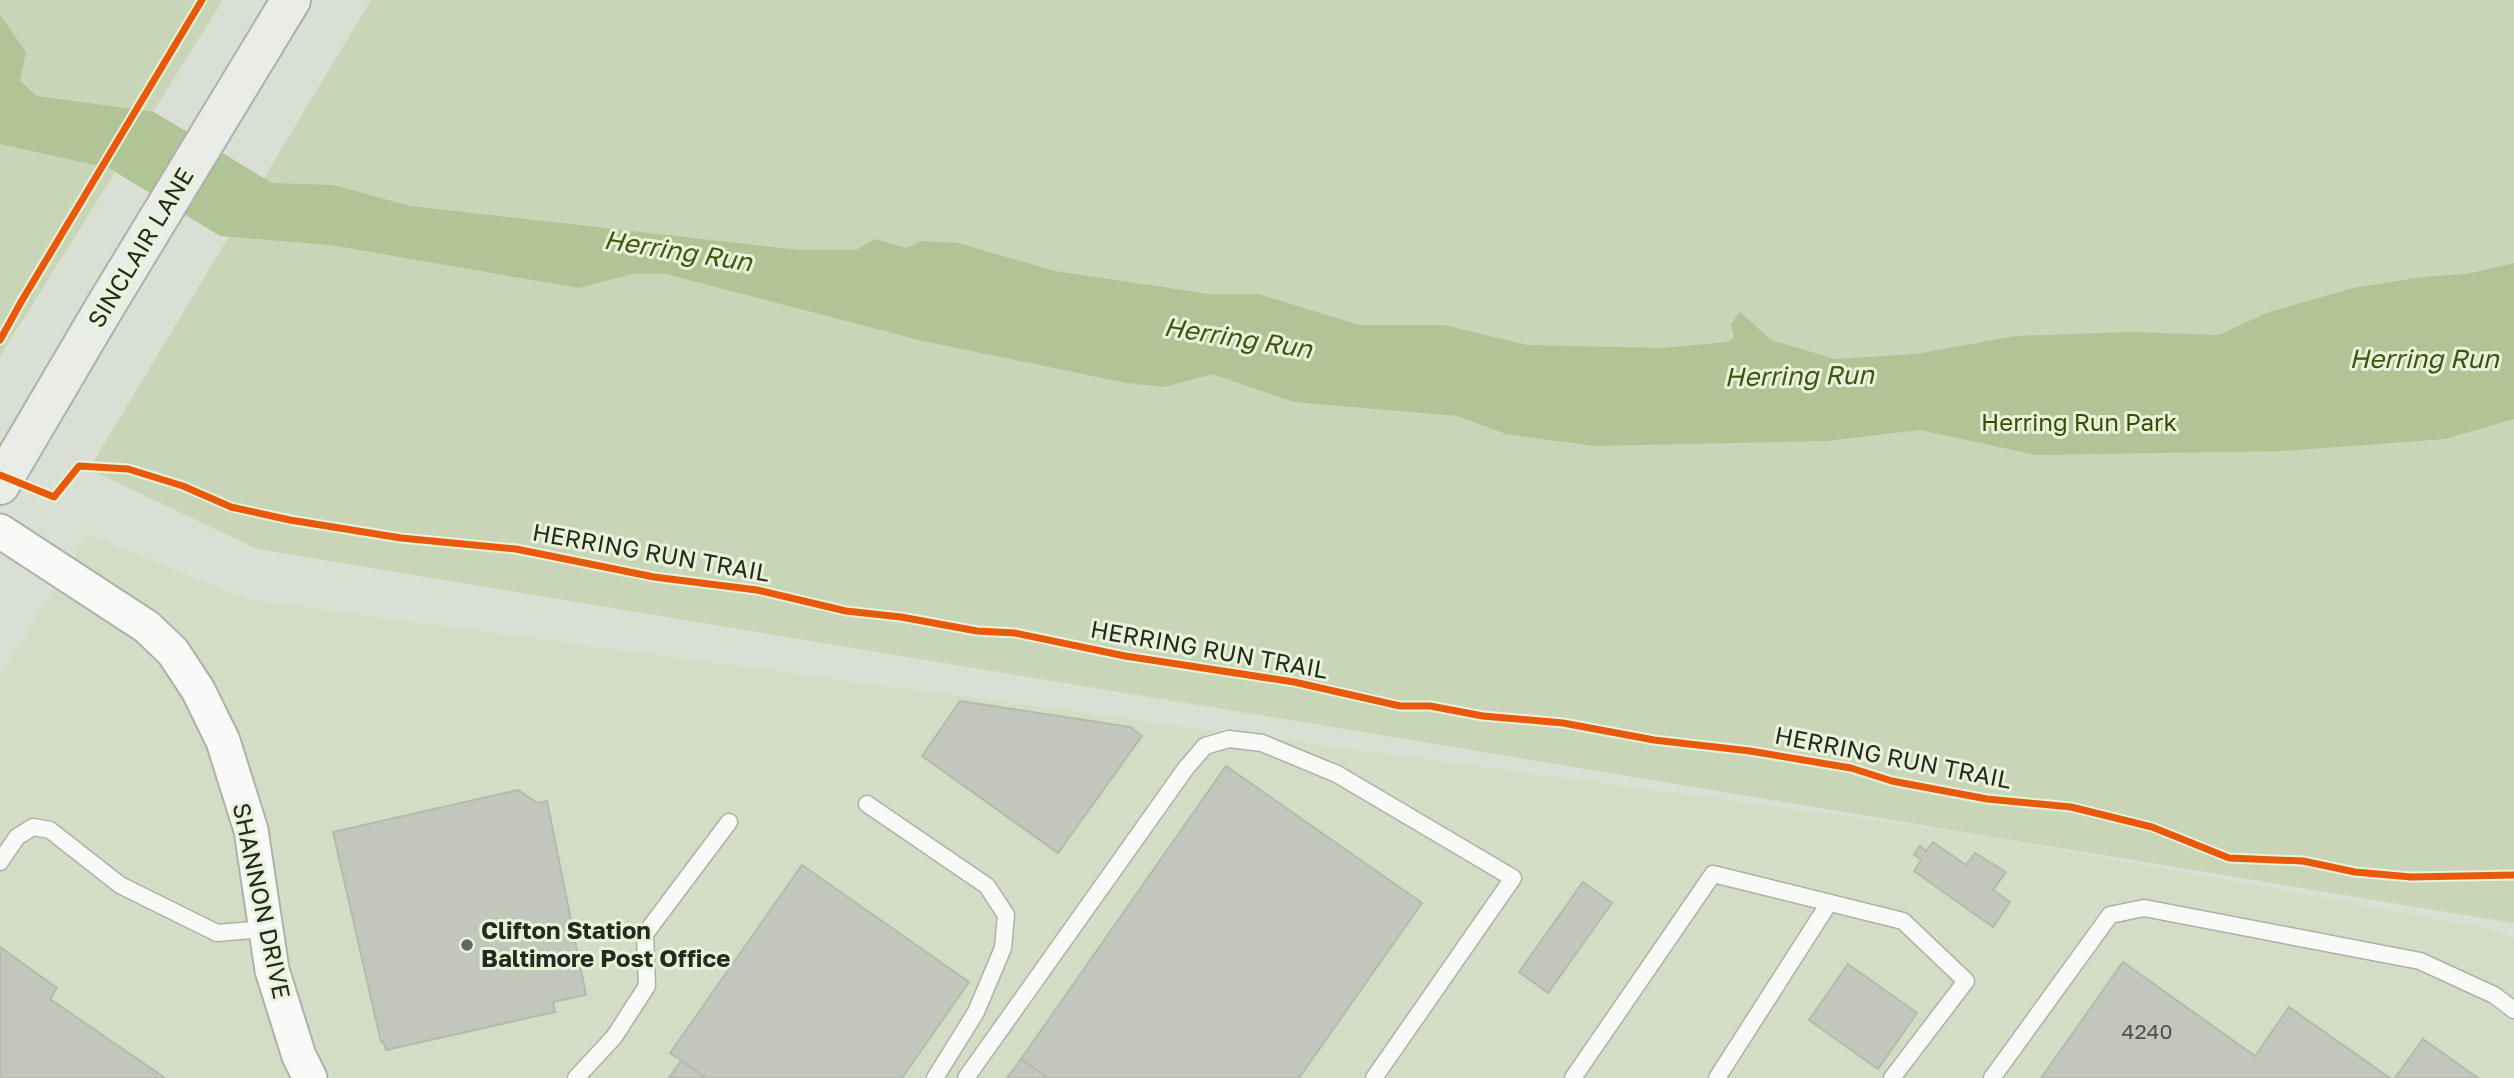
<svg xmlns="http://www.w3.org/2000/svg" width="2514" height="1078" viewBox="0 0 2514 1078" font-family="'Golos Text',sans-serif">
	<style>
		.built { fill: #d3ddc6 }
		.green { fill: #c8d5b7 }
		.water { fill: #b0c495 }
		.building { fill: #c2c6bd; stroke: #b5baaf; stroke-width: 2 }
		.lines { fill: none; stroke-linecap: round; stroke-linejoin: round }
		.lane-casing { stroke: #adb1a7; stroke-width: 19 }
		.street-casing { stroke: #adb1a7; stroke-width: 37 }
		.secondary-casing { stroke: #adb1a7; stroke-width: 42 }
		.lane { stroke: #f9faf8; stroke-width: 16 }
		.street { stroke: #f9faf8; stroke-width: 33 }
		.secondary { stroke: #eaede7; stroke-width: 38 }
		.cycleway-casing { stroke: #e8f3da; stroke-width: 11 }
		.cycleway { stroke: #e8590c; stroke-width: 7 }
		.poi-dot { fill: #64695f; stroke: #e8f3da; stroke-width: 2.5 }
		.labels { text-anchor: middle; stroke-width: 6; stroke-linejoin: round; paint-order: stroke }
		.number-label { font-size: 21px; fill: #4e5249 }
		.street-label { font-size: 24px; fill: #252920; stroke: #e8f3da }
		.park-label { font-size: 24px; fill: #364d06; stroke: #e8f3da }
		.poi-label { font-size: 24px; font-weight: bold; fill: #252920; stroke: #e8f3da; text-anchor: start }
		.water-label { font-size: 26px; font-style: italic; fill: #3e5512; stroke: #e8f3da }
	</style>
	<rect width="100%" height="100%" fill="#dadfd3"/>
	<!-- built -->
	<path class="built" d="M 88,534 L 245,599 L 1977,834 L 2491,929 L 2514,938 L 2514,1078 L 0,1078 L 0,675 Z"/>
	<!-- green -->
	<g class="green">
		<path d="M 0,0 L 223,0 L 0,356 Z"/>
		<path d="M 371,0 L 2514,0 L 2514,923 L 257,549 L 89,469 Z"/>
	</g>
	<!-- water -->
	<path class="water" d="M 0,15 L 26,52 L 20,81 L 37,96 L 154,112 L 272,183 L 333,185 L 410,206 L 800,250 L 856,250 L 875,239 L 906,248 L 922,241 L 958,243 L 1055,271 L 1209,294 L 1259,294 L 1359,325 L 1444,325 L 1527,345 L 1664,348 L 1727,342 L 1734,338 L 1731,324 L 1740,312 L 1771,340 L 1835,359 L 1916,354 L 2015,336 L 2129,332 L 2219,335 L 2266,313 L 2353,288 L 2422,277 L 2467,274 L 2514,263 L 2514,419 L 2445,439 L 2281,451 L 2036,455 L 1920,430 L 1826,441 L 1595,446 L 1506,434 L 1458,416 L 1294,402 L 1213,374 L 1164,387 L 1127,383 L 923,341 L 666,274 L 632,274 L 579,288 L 330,245 L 220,236 L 109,168 L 0,144 Z"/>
	<!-- building -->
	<g class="building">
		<path d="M 960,701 L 1130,727 L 1142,736 L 1058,853 L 922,756 Z"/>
		<path d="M 1226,766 L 1422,903 L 1299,1078 L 1048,1078 L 1021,1059 Z"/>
		<path d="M 518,790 L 538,803 L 547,801 L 586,995 L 553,1002 L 555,1012 L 386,1050 L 383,1041 L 381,1042 L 333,832 Z"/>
		<path d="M 1933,842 L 1966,865 L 1975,853 L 2006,872 L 1993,890 L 2010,902 L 1993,927 L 1914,871 L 1921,860 L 1914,854 L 1920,846 L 1926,851 Z"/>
		<path d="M 802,865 L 969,982 L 902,1078 L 706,1078 L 670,1053 Z"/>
		<path d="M 1583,882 L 1612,903 L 1548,993 L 1519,972 Z"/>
		<path d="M 0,947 L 57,988 L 50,999 L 165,1078 L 0,1078 Z"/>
		<path d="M 2123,962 L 2255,1056 L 2289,1007 L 2390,1078 L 2041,1078 Z"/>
		<path d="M 1848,964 L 1917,1013 L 1878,1069 L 1809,1020 Z"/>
		<path d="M 2423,1039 L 2478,1078 L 2395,1078 Z"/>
		<path d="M 1021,1059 L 1048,1078 L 1007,1078 Z"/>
		<path d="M 681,1061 L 706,1078 L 669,1078 Z"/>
	</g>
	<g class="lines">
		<!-- lane casing -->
		<g class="lane-casing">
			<g id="lane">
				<path d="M 867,804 L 987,886 L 1006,915 L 1003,948 L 976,1012 L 935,1078"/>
				<path d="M 0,862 L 17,837 L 33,827 L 50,830 L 120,885 L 217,933 L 265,929"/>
				<path d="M 576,1078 L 614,1037 L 647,986 L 645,934 L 729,822"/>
				<path d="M 966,1078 L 1186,768 L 1205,746 L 1229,739 L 1262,743 L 1337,774 L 1513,878 L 1374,1078"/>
				<path d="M 1573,1078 L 1713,874 L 1903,921 L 1966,981 L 1892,1078"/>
				<path d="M 1717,1078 L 1829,903"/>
				<path d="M 1992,1078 L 2110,915 L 2144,908 L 2420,961 L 2494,995 L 2514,1010"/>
			</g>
		</g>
		<!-- street casing -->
		<g class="street-casing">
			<path id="street" d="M 0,531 L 147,627 L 173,652 L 198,690 L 223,741 L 251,830 L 272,970 L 299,1056 L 310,1078"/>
		</g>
		<!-- secondary casing -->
		<g class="secondary-casing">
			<path id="secondary" d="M 0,485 L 103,310 L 291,0"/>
		</g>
		<!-- lane -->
		<use href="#lane" class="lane"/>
		<!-- street -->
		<use href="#street" class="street"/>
		<!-- secondary -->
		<use href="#secondary" class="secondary"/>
		<!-- cycleway casing -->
		<g class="cycleway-casing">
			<g id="cycleway">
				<path d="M 0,340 L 21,302 L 202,0"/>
				<path d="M 0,475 L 54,497 L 79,466 L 128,469 L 183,486 L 231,507 L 290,520 L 401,538 L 516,549 L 654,577 L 757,590 L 846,611 L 901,617 L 977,631 L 1015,633 L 1125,656 L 1294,682 L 1400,706 L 1430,706 L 1483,716 L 1563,723 L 1654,740 L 1750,751 L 1851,768 L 1892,781 L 1987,799 L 2071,807 L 2152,827 L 2229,858 L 2303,861 L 2355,872 L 2411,877 L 2514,875"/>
			</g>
		</g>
		<!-- cycleway -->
		<use href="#cycleway" class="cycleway"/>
	</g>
	<!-- markers -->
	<circle class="poi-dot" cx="467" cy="945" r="7"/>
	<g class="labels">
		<!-- number labels -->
		<g class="number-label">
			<text x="2147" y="1039">4240</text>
		</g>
		<!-- street labels -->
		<g class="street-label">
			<text transform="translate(141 248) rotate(-59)" y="8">SINCLAIR LANE</text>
			<text transform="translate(651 553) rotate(10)" y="8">HERRING RUN TRAIL</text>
			<text transform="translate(1209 650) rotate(10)" y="8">HERRING RUN TRAIL</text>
			<text transform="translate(1893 758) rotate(11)" y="8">HERRING RUN TRAIL</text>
			<text transform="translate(261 901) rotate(78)" y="8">SHANNON DRIVE</text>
		</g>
		<!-- park labels -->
		<g class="park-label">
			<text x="2079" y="431">Herring Run Park</text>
		</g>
		<!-- poi labels -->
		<g class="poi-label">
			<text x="481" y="939">Clifton Station<tspan x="481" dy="28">Baltimore Post Office</tspan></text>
		</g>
		<!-- water labels -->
		<g class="water-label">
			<text transform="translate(678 251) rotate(9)" y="9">Herring Run</text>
			<text transform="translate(1238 338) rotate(9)" y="9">Herring Run</text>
			<text x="2424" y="368">Herring Run</text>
			<text transform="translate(1799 376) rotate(-1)" y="9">Herring Run</text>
		</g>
	</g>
</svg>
